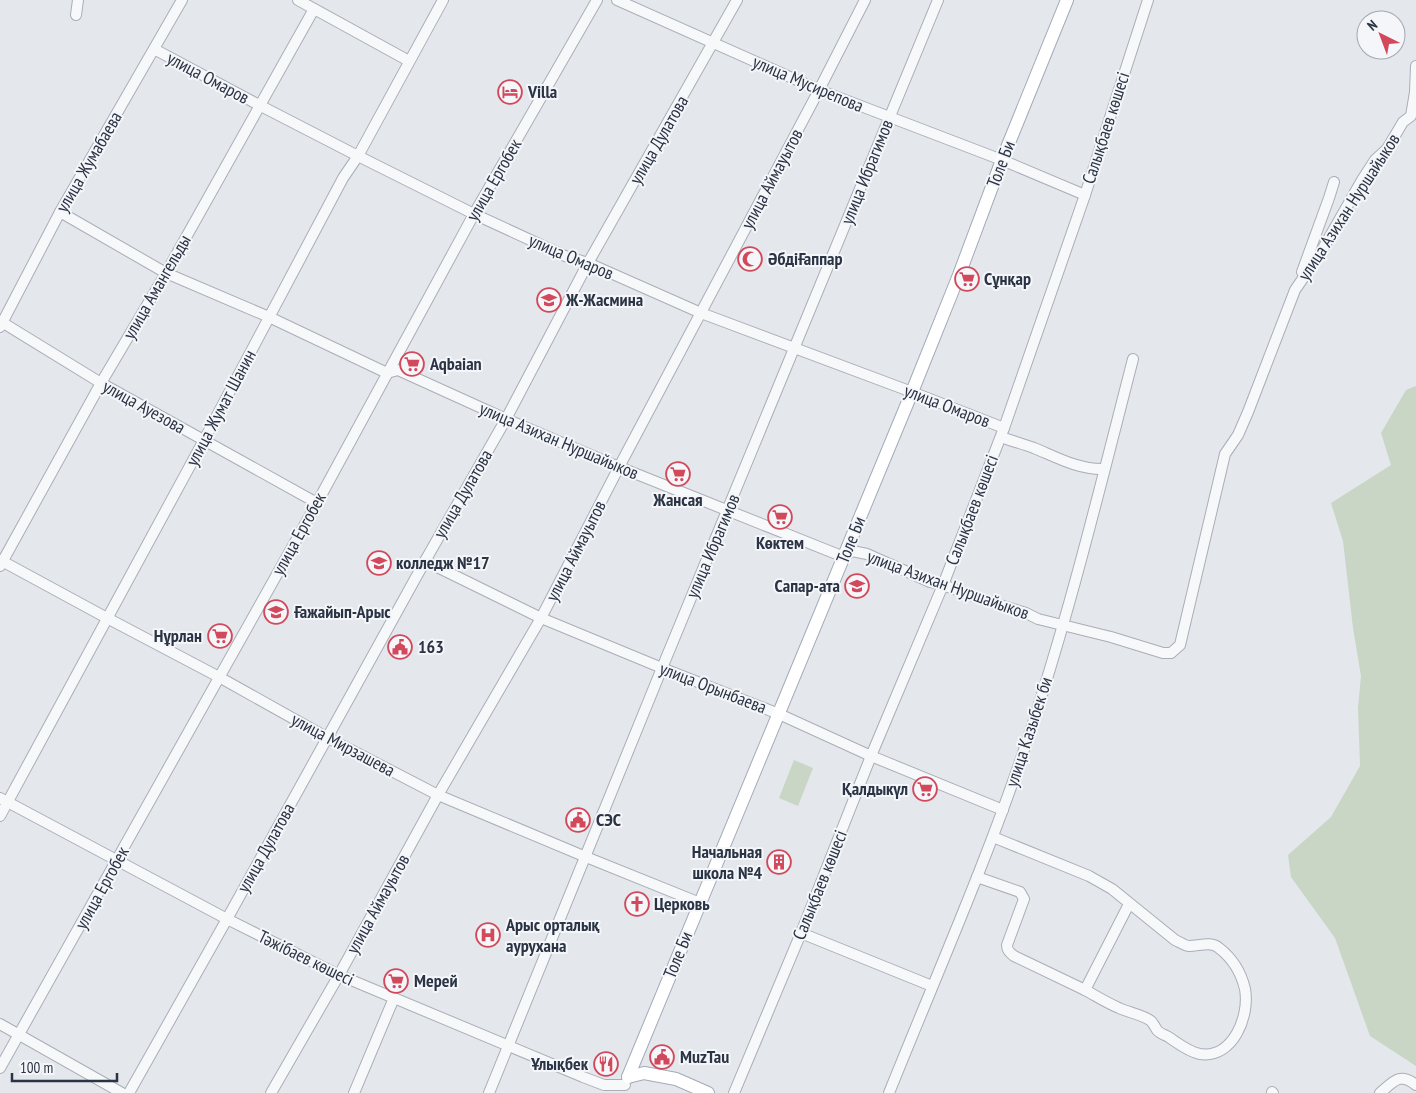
<svg xmlns="http://www.w3.org/2000/svg" width="1416" height="1093" viewBox="0 0 1416 1093" font-family="'PT Sans Narrow',sans-serif">
	<style>
		.green { fill: #c9d6c5 }
		.lines { fill: none; stroke-linecap: round; stroke-linejoin: round }
		.minor-casing { stroke: #a9aeb7; stroke-width: 12 }
		.major-casing { stroke: #a3abb8; stroke-width: 14 }
		.minor { stroke: #f7f8fa; stroke-width: 10 }
		.major { stroke: #fff; stroke-width: 12 }
		.labels { text-anchor: middle; stroke-width: 4; stroke-linejoin: round; paint-order: stroke }
		.street-label { font-size: 18px; fill: #2b3445; stroke: #f4f6f9 }
		.poi-label { font-size: 18px; font-weight: bold; fill: #2b3445; stroke: #f4f6f9; text-anchor: start }
	</style>
	<rect width="100%" height="100%" fill="#e4e7ec"/>
	<!-- green -->
	<g class="green">
		<path d="M 1416,386 L 1416,1066 L 1370,1036 L 1335,938 L 1291,877 L 1288,855 L 1331,817 L 1360,766 L 1358,707 L 1361,676 L 1353,628 L 1343,541 L 1331,503 L 1391,465 L 1381,433 L 1406,390 Z"/>
		<path d="M 794,760 L 813,768 L 798,806 L 779,798 Z"/>
	</g>
	<g class="lines">
		<!-- minor casing -->
		<g class="minor-casing">
			<g id="minor">
				<path d="M 298,0 L 409,61"/>
				<path d="M 617,0 L 819,90 L 1002,160 L 1085,195"/>
				<path d="M 76,15 L 78,0"/>
				<path d="M 154,49 L 259,105 L 358,156 L 474,214 L 565,256 L 588,263 L 701,313 L 912,392 L 1004,428"/>
				<path d="M 60,212 L 166,273 L 269,317 L 387,373 L 398,370 L 506,419 L 619,467 L 844,557 L 852,551 L 867,554 L 930,582 L 943,585 L 990,602 L 1026,613 L 1038,619 L 1111,637 L 1163,653 L 1171,653 L 1180,645 L 1225,454 L 1238,435 L 1248,412 L 1295,290 L 1321,252 L 1362,180 L 1375,160 L 1387,149 L 1403,122 L 1411,116 L 1415,92 L 1416,66"/>
				<path d="M 1302,272 L 1329,198 L 1334,182"/>
				<path d="M 0,321 L 101,383 L 317,503"/>
				<path d="M 0,327 L 60,212 L 182,0"/>
				<path d="M 1001,437 C 1012,441 1023,444 1034,448 C 1056,457 1079,470 1104,469"/>
				<path d="M 0,560 L 107,618 L 219,677 L 328,738 L 438,795 L 586,857 L 700,903"/>
				<path d="M 425,561 L 541,618 L 662,668 L 779,714 L 871,756 L 1003,810"/>
				<path d="M 0,566 L 101,383 L 166,273 L 314,9"/>
				<path d="M 0,798 L 227,919 L 339,975 L 583,1077 L 604,1085 L 625,1085"/>
				<path d="M 0,816 L 204,440 L 343,178 L 358,156 L 443,0"/>
				<path d="M 993,837 L 1089,876 L 1112,889 L 1175,940 C 1180,942 1185,946 1189,946 C 1199,946 1211,941 1219,948 C 1232,958 1241,972 1245,989 C 1250,1016 1233,1059 1200,1054 C 1189,1052 1179,1044 1170,1038 C 1166,1035 1160,1034 1157,1030 C 1155,1027 1153,1023 1151,1021 C 1144,1015 1127,1012 1119,1008 C 1107,1003 1096,996 1085,990"/>
				<path d="M 977,877 L 1020,892 L 1024,899 L 1007,945 C 1007,950 1009,952 1014,956 L 1085,990 L 1129,904"/>
				<path d="M 801,933 L 932,986"/>
				<path d="M 0,1024 L 122,1093"/>
				<path d="M 0,1068 L 317,503 L 474,214 L 597,0"/>
				<path d="M 1272,1092 L 1273,1093"/>
				<path d="M 129,1093 L 227,919 L 425,561 L 506,419 L 588,263 L 737,0"/>
				<path d="M 271,1093 L 339,975 L 438,795 L 541,618 L 619,467 L 819,90 L 865,0"/>
				<path d="M 354,1093 L 394,998"/>
				<path d="M 489,1093 L 662,668 L 938,0"/>
				<path d="M 734,1093 L 801,933 L 871,756 L 943,585 L 1004,428 L 1085,195 L 1148,0"/>
				<path d="M 889,1093 C 936,976 987,861 1027,741 C 1069,616 1100,487 1133,359"/>
				<path d="M 1380,1093 C 1394,1081 1400,1072 1416,1085"/>
			</g>
		</g>
		<!-- major casing -->
		<g class="major-casing">
			<g id="major">
				<path d="M 628,1077 L 912,392 L 959,275 L 1002,160 L 1067,0"/>
				<path d="M 628,1077 L 644,1073 L 676,1079 L 708,1093"/>
			</g>
		</g>
		<!-- minor -->
		<use href="#minor" class="minor"/>
		<!-- major -->
		<use href="#major" class="major"/>
	</g>
	<!-- icons -->
	<defs>
		<g id="hotel-ring" transform="scale(1.25)"><circle r="9.5" fill="#f4f6f9" stroke="#d1495b" stroke-width="1.5"/><path d="M-6-4.5h1.5V1H6V5H4.5V3h-9V5H-6ZM-4 0a1.8 1.8 0 1 1 3.6 0ZM.5 0V-2.5h3Q6-2.5 6 0Z" fill="#d1495b"/></g>
		<g id="mosque-ring" transform="scale(1.25)"><circle r="9.5" fill="#f4f6f9" stroke="#d1495b" stroke-width="1.5"/><path d="M3.5-4.9A6 6 0 1 0 3.5 4.9A5 5 0 1 1 3.5-4.9Z" fill="#d1495b"/></g>
		<g id="supermarket-ring" transform="scale(1.25)"><circle r="9.5" fill="#f4f6f9" stroke="#d1495b" stroke-width="1.5"/><path d="M-6-5.5h2.5l.6 2H6L4.5 2H-2.5L-4.4-4H-6ZM-1.5 3.2a1.3 1.3 0 1 0 .1 0ZM3 3.2a1.3 1.3 0 1 0 .1 0Z" fill="#d1495b"/></g>
		<g id="school-ring" transform="scale(1.25)"><circle r="9.5" fill="#f4f6f9" stroke="#d1495b" stroke-width="1.5"/><path d="M0-5L7-2L0 1L-7-2ZM-4 1L0 2.5L4 1V4Q0 6-4 4Z" fill="#d1495b"/></g>
		<g id="university-ring" transform="scale(1.25)"><circle r="9.5" fill="#f4f6f9" stroke="#d1495b" stroke-width="1.5"/><path d="M0-5L7-2L0 1L-7-2ZM-4 1L0 2.5L4 1V4Q0 6-4 4Z" fill="#d1495b"/></g>
		<g id="civic-ring" transform="scale(1.25)"><circle r="9.5" fill="#f4f6f9" stroke="#d1495b" stroke-width="1.5"/><path d="M-.6-6.5H3V-4.5H.6V-3L4-1V1h2V6H-6V1h2V-1L-.6-3ZM-1.2 2.5V6h2.4V2.5Z" fill="#d1495b"/></g>
		<g id="building-ring" transform="scale(1.25)"><circle r="9.5" fill="#f4f6f9" stroke="#d1495b" stroke-width="1.5"/><path d="M-4-6H4V6H1V3H-1V6H-4ZM-2.5-4.3h1.7v1.8h-1.7ZM.8-4.3h1.7v1.8H.8ZM-2.5-1h1.7V.8h-1.7ZM.8-1h1.7V.8H.8Z" fill="#d1495b"/></g>
		<g id="church-ring" transform="scale(1.25)"><circle r="9.5" fill="#f4f6f9" stroke="#d1495b" stroke-width="1.5"/><path d="M-1.2-6h2.4v3.5h3.3v2.4h-3.3V6h-2.4V-.1h-3.3v-2.4h3.3Z" fill="#d1495b"/></g>
		<g id="hospital-ring" transform="scale(1.25)"><circle r="9.5" fill="#f4f6f9" stroke="#d1495b" stroke-width="1.5"/><path d="M-5-5h3v3.5h4V-5h3V5h-3V1.5h-4V5h-3Z" fill="#d1495b"/></g>
		<g id="restaurant-ring" transform="scale(1.25)"><circle r="9.5" fill="#f4f6f9" stroke="#d1495b" stroke-width="1.5"/><path d="M-5-6h1v4h1v-4h1v4h1v-4h1v5L-1.5 .5V6h-2V.5L-5-1ZM5-6V6H3V1.5H1.5Q1.5-4 5-6Z" fill="#d1495b"/></g>
	</defs>
	<g fill-rule="evenodd">
		<use href="#hotel-ring" x="510" y="92"/>
		<use href="#mosque-ring" x="750" y="259"/>
		<use href="#supermarket-ring" x="967" y="279"/>
		<use href="#school-ring" x="549" y="300"/>
		<use href="#supermarket-ring" x="412" y="364"/>
		<use href="#supermarket-ring" x="678" y="474"/>
		<use href="#supermarket-ring" x="780" y="517"/>
		<use href="#university-ring" x="379" y="563"/>
		<use href="#school-ring" x="857" y="586"/>
		<use href="#school-ring" x="276" y="612"/>
		<use href="#supermarket-ring" x="220" y="636"/>
		<use href="#civic-ring" x="400" y="647"/>
		<use href="#supermarket-ring" x="925" y="789"/>
		<use href="#civic-ring" x="578" y="820"/>
		<use href="#building-ring" x="779" y="862"/>
		<use href="#church-ring" x="637" y="904"/>
		<use href="#hospital-ring" x="488" y="935"/>
		<use href="#supermarket-ring" x="396" y="981"/>
		<use href="#civic-ring" x="662" y="1057"/>
		<use href="#restaurant-ring" x="606" y="1064"/>
	</g>
	<g class="labels">
		<!-- street labels -->
		<g class="street-label">
			<text transform="translate(208 78) rotate(28)" y="6">улица Омаров</text>
			<text transform="translate(808 84) rotate(23)" y="6">улица Мусирепова</text>
			<text transform="translate(1106 128) rotate(-72)" y="6">Салықбаев көшесі</text>
			<text transform="translate(659 140) rotate(-60)" y="6">улица Дулатова</text>
			<text transform="translate(89 162) rotate(-60)" y="6">улица Жумабаева</text>
			<text transform="translate(1001 164) rotate(-69)" y="6">Толе Би</text>
			<text transform="translate(867 172) rotate(-68)" y="6">улица Ибрагимов</text>
			<text transform="translate(772 179) rotate(-62)" y="6">улица Аймауытов</text>
			<text transform="translate(494 180) rotate(-60)" y="6">улица Ергобек</text>
			<text transform="translate(1349 207) rotate(-57)" y="6">улица Азихан Нуршайыков</text>
			<text transform="translate(571 257) rotate(23)" y="6">улица Омаров</text>
			<text transform="translate(157 287) rotate(-60)" y="6">улица Амангельды</text>
			<text transform="translate(947 406) rotate(21)" y="6">улица Омаров</text>
			<text transform="translate(144 407) rotate(29)" y="6">улица Ауезова</text>
			<text transform="translate(221 408) rotate(-62)" y="6">улица Жумат Шанин</text>
			<text transform="translate(559 441) rotate(23)" y="6">улица Азихан Нуршайыков</text>
			<text transform="translate(463 494) rotate(-60)" y="6">улица Дулатова</text>
			<text transform="translate(972 510) rotate(-69)" y="6">Салықбаев көшесі</text>
			<text transform="translate(299 534) rotate(-61)" y="6">улица Ергобек</text>
			<text transform="translate(851 540) rotate(-68)" y="6">Толе Би</text>
			<text transform="translate(713 546) rotate(-67)" y="6">улица Ибрагимов</text>
			<text transform="translate(576 551) rotate(-63)" y="6">улица Аймауытов</text>
			<text transform="translate(948 585) rotate(20)" y="6">улица Азихан Нуршайыков</text>
			<text transform="translate(713 688) rotate(21)" y="6">улица Орынбаева</text>
			<text transform="translate(1029 732) rotate(-72)" y="6">улица Казыбек би</text>
			<text transform="translate(343 745) rotate(28)" y="6">улица Мирзашева</text>
			<text transform="translate(266 848) rotate(-61)" y="6">улица Дулатова</text>
			<text transform="translate(820 885) rotate(-68)" y="6">Салықбаев көшесі</text>
			<text transform="translate(102 888) rotate(-61)" y="6">улица Ергобек</text>
			<text transform="translate(378 904) rotate(-61)" y="6">улица Аймауытов</text>
			<text transform="translate(678 955) rotate(-68)" y="6">Толе Би</text>
			<text transform="translate(306 958) rotate(26)" y="6">Тәжібаев көшесі</text>
		</g>
		<!-- poi labels -->
		<g class="poi-label">
			<text x="528" y="98">Villa</text>
			<text x="768" y="265">ӘбдіҒаппар</text>
			<text x="984" y="285">Cұнқар</text>
			<text x="566" y="306">Ж-Жасмина</text>
			<text x="430" y="370">Aqbaian</text>
			<text x="678" y="506" text-anchor="middle">Жансая</text>
			<text x="780" y="549" text-anchor="middle">Көктем</text>
			<text x="396" y="569">колледж №17</text>
			<text x="840" y="592" text-anchor="end">Сапар-ата</text>
			<text x="294" y="618">Ғажайып-Арыс</text>
			<text x="202" y="642" text-anchor="end">Нұрлан</text>
			<text x="418" y="653">163</text>
			<text x="908" y="795" text-anchor="end">Қалдыкүл</text>
			<text x="596" y="826">СЭС</text>
			<text x="762" y="858" text-anchor="end">Начальная<tspan x="762" dy="21">школа №4</tspan></text>
			<text x="654" y="910">Церковь</text>
			<text x="506" y="931">Арыс орталық<tspan x="506" dy="21">аурухана</tspan></text>
			<text x="414" y="987">Мерей</text>
			<text x="680" y="1063">MuzTau</text>
			<text x="588" y="1070" text-anchor="end">Ұлықбек</text>
		</g>
	</g>
	<!-- north arrow -->
	<g transform="translate(1381 35) rotate(318)"><circle r="24" fill="#f4f6f9" stroke="#a4a8b1"/>
	<path d="M0-4L9 19L0 12L-9 19Z" fill="#d1495b"/>
	<text y="-8" font-size="14" font-weight="bold" text-anchor="middle" fill="#2b3445">N</text>
	</g>
	<!-- scale -->
	<path d="M12 1073v8h105v-8" fill="none" stroke="#2b3445" stroke-width="2.5"/>
	<text x="20" y="1073" font-size="15" fill="#2b3445" stroke="#f4f6f9" stroke-width="4" paint-order="stroke">100 m</text>
</svg>
